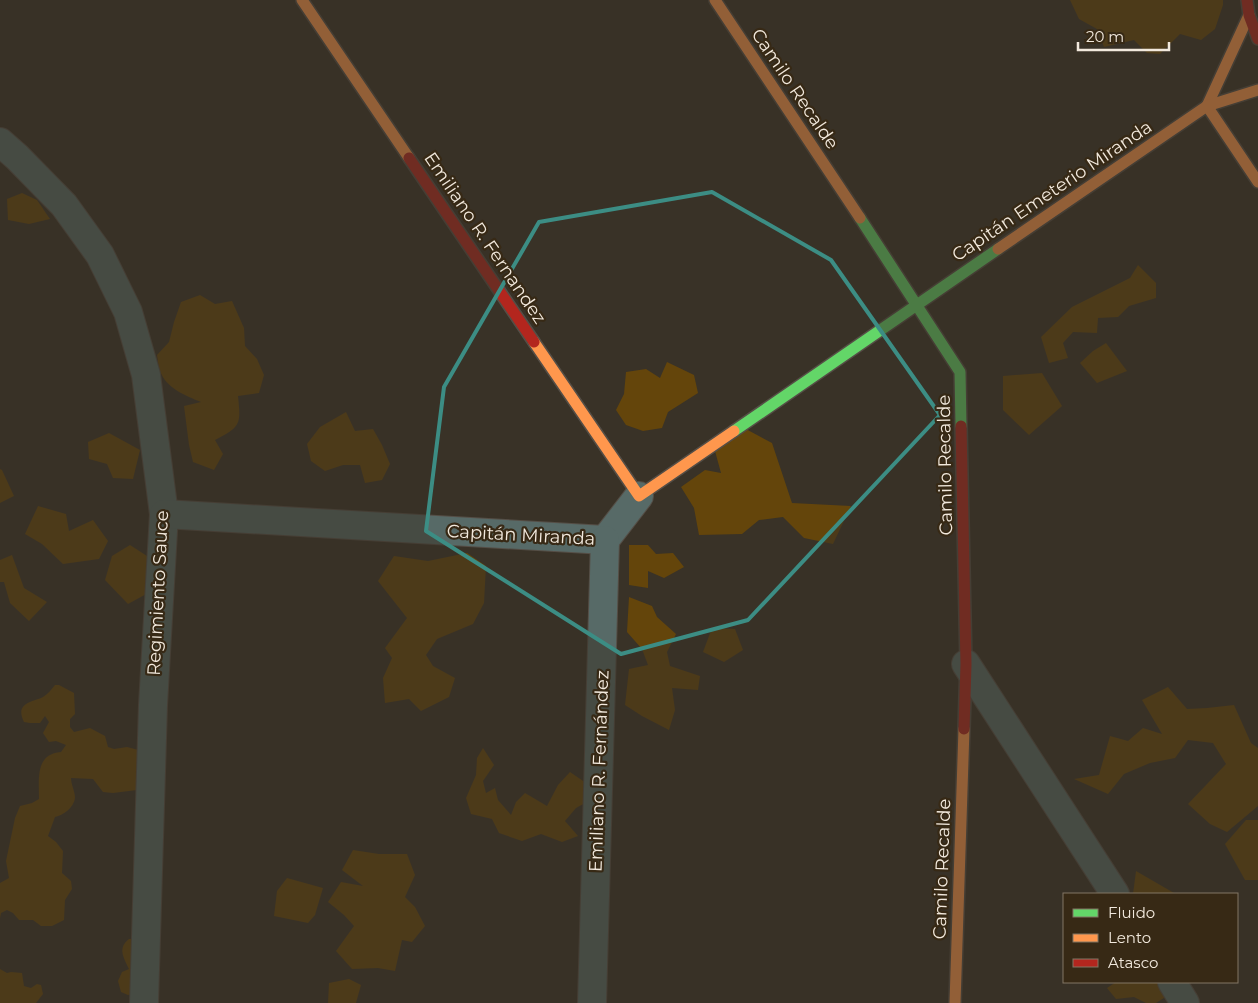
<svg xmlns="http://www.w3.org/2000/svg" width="1258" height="1003" viewBox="0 0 1258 1003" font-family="Montserrat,sans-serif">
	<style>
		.green { fill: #64450b }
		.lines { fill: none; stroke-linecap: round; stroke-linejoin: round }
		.street-casing { stroke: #554e46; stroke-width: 30 }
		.fast-casing { stroke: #554e46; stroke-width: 14 }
		.slow-casing { stroke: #554e46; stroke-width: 14 }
		.jam-casing { stroke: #554e46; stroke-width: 14 }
		.street { stroke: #576a67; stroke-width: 28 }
		.fast { stroke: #63d668; stroke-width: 11 }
		.slow { stroke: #ff974d; stroke-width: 11 }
		.jam { stroke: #b3261e; stroke-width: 11 }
		.marked { fill: none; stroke: #3c8d84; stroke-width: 4; stroke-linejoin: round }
		.labels { text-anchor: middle; stroke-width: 4.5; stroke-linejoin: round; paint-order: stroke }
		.street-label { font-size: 18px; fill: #f2e9dd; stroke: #372915 }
	</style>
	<rect width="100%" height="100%" fill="#393227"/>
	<!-- green -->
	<g class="green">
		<path d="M 1070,0 L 1223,0 L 1223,5 L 1215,29 L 1201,40 L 1180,34 L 1160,54 L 1147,53 L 1134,40 L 1104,47 L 1097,29 L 1079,19 Z"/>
		<path d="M 22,193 L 37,200 L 50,219 L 29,224 L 8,220 L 7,199 Z"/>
		<path d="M 1138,265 L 1156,283 L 1156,298 L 1129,306 L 1118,317 L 1098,318 L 1097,333 L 1073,332 L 1063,343 L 1068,358 L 1049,363 L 1041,337 L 1072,307 L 1130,278 Z"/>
		<path d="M 200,295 L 215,304 L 232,301 L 244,328 L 245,346 L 257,359 L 264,375 L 259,393 L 238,396 C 241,424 241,427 215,440 L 223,454 L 214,470 L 193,462 L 189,445 L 184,406 L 201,402 C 186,396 166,388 160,371 C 158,366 158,360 157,355 L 169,342 L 174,322 L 181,302 Z"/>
		<path d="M 1106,343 L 1127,371 L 1097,383 L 1080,363 L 1093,351 Z"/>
		<path d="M 667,362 L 694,375 L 698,393 L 668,412 L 662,428 L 643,431 L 626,425 L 616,410 L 624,394 L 626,372 L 646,369 L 660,378 Z"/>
		<path d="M 1042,373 L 1062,406 L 1029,435 L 1003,410 L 1003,376 Z"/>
		<path d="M 346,412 L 355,431 L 373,429 L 382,445 L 390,464 L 382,480 L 365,483 L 360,465 L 343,465 L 325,471 L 311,461 L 307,444 L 320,427 Z"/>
		<path d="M 744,428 L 772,443 L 792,503 L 851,506 L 833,544 L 804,538 L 783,517 L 759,520 L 742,534 L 699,535 L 694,508 L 681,487 L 705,470 L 721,473 L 715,451 Z"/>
		<path d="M 109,433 L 140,450 L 133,479 L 113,478 L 107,464 L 89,459 L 88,442 Z"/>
		<path d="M 0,469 L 2,470 L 14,496 L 0,503 Z"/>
		<path d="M 38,506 L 66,514 L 69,531 L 93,520 L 108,541 L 99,559 L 63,564 L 42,544 L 25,534 Z"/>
		<path d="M 130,545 L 147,556 L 150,592 L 128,604 L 105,580 L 112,556 Z"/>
		<path d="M 629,545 L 648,545 L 656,554 L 673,553 L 684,567 L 664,578 L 648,571 L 648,588 L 629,585 Z"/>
		<path d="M 467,553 L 486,566 L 484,603 L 473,624 L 437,639 L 426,655 L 433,666 L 455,678 L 449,697 L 421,711 L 409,699 L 385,703 L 383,678 L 392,658 L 385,648 L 407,618 L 378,581 L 394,556 L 428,561 Z"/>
		<path d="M 12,555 L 24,588 L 47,602 L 29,621 L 10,603 L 4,582 L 0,582 L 0,560 Z"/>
		<path d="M 629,597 L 652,606 L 657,617 L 676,634 L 667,652 L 670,666 L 700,676 L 698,690 L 672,688 L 675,710 L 669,730 L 642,716 L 625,705 L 629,669 L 648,665 L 642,649 L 627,632 Z"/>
		<path d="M 712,628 L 735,629 L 743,650 L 724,662 L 703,652 Z"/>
		<path d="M 55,685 L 59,685 L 74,693 L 75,714 L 70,719 L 70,727 L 74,732 L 90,728 L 105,736 L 108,747 L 114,749 L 127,747 L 146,752 L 137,790 L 113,793 L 103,792 L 93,779 L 71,778 C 71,785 75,791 75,798 C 74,807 64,815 55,817 L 48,836 L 56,842 L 63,851 L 62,873 L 71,881 L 72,889 L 65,900 L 64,920 L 52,926 L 41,926 L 33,920 L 19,920 L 13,913 L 7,910 L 1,913 L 0,918 L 0,883 L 9,878 L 6,861 L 15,818 L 20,806 L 32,803 L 39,799 C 39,779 35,754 61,752 L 66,745 L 56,741 L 49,742 L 43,733 L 49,722 L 45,716 L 40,723 L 30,723 L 24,722 C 14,702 34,702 43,697 C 48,694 51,690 55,685 Z"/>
		<path d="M 1168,687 L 1187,709 L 1207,708 L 1234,705 L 1251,743 L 1258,748 L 1258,806 L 1227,832 L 1210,824 L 1188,804 L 1226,764 L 1213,743 L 1188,740 L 1175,758 L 1150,763 L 1124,774 L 1108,794 L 1074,779 L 1099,775 L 1110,736 L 1128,741 L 1143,728 L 1162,734 L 1142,700 Z"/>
		<path d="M 483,748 L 494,765 L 483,781 L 486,793 L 495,788 L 498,800 L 511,815 L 516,802 L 525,793 L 547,806 L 558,785 L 570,772 L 589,785 L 587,802 L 576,808 L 565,821 L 578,836 L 562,842 L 541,834 L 522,841 L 499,833 L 492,819 L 471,814 L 466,798 L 476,775 L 477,758 Z"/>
		<path d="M 1246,820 L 1258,820 L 1258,880 L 1245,880 L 1225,844 Z"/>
		<path d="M 353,850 L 379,854 L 407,854 L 415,875 L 405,897 L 415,907 L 425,926 L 412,942 L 402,940 L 395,971 L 378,968 L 352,969 L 336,951 L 354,926 L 344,915 L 328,902 L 341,882 L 363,886 L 342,870 Z"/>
		<path d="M 1136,871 L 1174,893 L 1174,894 L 1133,894 Z"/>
		<path d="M 287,878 L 323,888 L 315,915 L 308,923 L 274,916 L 277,891 Z"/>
		<path d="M 129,939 L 132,939 L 136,993 L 128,995 L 121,992 L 118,981 L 122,972 L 129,969 C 124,958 117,948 129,939 Z"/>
		<path d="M 0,969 L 7,973 L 11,972 L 22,973 L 24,986 L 31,988 L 37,984 L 41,985 L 43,994 L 36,1003 L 0,1003 Z"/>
		<path d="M 349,979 L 361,985 L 356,1003 L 328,1003 L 329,983 Z"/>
		<path d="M 1116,982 L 1161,982 L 1167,996 L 1156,1003 L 1146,1003 L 1134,997 L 1116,999 L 1107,988 Z"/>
	</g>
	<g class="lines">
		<!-- street casing -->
		<g class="street-casing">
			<g id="street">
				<path d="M 0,142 L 17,157 L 64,205 L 100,255 L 128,312 L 146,375 L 164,514 L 153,705 L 144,1003"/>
				<path d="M 164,514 L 605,540"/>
				<path d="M 605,540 L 639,496"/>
				<path d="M 966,664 L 1115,894"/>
				<path d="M 1172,982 L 1185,1003"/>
				<path d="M 592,1003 L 605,540"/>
			</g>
		</g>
		<!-- fast casing -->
		<g class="fast-casing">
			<g id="fast">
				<path d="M 860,218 L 960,372 L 961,426"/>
				<path d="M 734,431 L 998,249"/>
			</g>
		</g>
		<!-- slow casing -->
		<g class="slow-casing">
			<g id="slow">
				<path d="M 302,0 L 409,158"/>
				<path d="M 715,0 L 860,218"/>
				<path d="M 1207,106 L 1249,15"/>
				<path d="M 1207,106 L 1258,182"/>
				<path d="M 998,249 L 1207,106 L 1258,90"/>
				<path d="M 534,342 L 639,496 L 734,431"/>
				<path d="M 955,1003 L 964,729"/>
			</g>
		</g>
		<!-- jam casing -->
		<g class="jam-casing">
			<g id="jam">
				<path d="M 1247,0 L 1249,15 L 1258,39"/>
				<path d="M 409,158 L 534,342"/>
				<path d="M 961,426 L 966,664 L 964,729"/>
			</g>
		</g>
		<!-- street -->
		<use href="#street" class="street"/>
		<!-- fast -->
		<use href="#fast" class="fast"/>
		<!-- slow -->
		<use href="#slow" class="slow"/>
		<!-- jam -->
		<use href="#jam" class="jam"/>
	</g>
	<!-- marked area -->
	<path d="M0 0H1258V1003H0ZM 712,192 L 831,260 L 940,415 L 748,620 L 621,654 L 426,531 L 444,387 L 539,222 Z" fill="#393227" fill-opacity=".55" fill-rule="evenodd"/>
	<path class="marked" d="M 712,192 L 831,260 L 940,415 L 748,620 L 621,654 L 426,531 L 444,387 L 539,222 Z"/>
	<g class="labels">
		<!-- street labels -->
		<g class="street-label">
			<text transform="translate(795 89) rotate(56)" y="6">Camilo Recalde</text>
			<text transform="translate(1052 191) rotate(-34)" y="6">Capitán Emeterio Miranda</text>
			<text transform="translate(485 238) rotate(56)" y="6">Emiliano R. Fernandez</text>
			<text transform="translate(945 465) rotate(-91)" y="6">Camilo Recalde</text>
			<text transform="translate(521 535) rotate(3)" y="6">Capitán Miranda</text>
			<text transform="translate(158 593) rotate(-87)" y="6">Regimiento Sauce</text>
			<text transform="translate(599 771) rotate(-88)" y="6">Emiliano R. Fernández</text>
			<text transform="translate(942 869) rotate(-88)" y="6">Camilo Recalde</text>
		</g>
	</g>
	<!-- legend -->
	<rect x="1063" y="893" width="175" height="90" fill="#372915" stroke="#827665"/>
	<rect x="1073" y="909" width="25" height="8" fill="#63d668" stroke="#827665"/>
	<text x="1108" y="918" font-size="15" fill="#f2e9dd">Fluido</text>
	<rect x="1073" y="934" width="25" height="8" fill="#ff974d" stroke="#827665"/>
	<text x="1108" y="943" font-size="15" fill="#f2e9dd">Lento</text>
	<rect x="1073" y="959" width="25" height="8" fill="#b3261e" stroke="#827665"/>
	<text x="1108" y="968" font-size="15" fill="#f2e9dd">Atasco</text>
	<!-- scale -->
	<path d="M1078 42v8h91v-8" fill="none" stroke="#f2e9dd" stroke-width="2.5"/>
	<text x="1086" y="42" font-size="15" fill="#f2e9dd" stroke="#372915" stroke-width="4" paint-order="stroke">20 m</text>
</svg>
